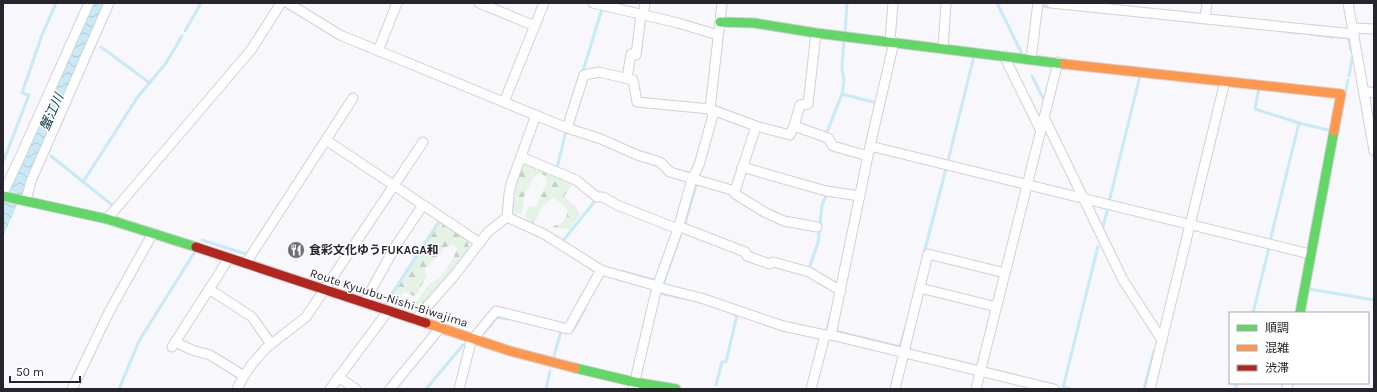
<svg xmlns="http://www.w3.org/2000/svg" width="1377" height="392" viewBox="0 0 1377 392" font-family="Karla,'Noto Sans JP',sans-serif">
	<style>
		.forest { fill: url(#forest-firs) }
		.water { fill: url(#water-waves) }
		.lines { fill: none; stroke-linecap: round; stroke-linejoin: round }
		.stream { stroke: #c8eaf6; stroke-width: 3 }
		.street-casing { stroke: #d2d0d7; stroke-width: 11 }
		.fast-casing { stroke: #d2d0d7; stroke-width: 11 }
		.slow-casing { stroke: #d2d0d7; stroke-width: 11 }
		.jam-casing { stroke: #d2d0d7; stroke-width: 11 }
		.street { stroke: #fefefe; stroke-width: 9 }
		.fast { stroke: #63d668; stroke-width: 9 }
		.slow { stroke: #ff974d; stroke-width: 9 }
		.jam { stroke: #b3261e; stroke-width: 9 }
		.labels { text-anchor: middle; stroke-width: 3; stroke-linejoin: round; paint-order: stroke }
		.poi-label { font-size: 12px; font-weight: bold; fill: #26252e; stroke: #fff; text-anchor: start }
		.street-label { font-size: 12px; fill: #26252e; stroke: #fff }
		.water-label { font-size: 13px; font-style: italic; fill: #06343f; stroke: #fff }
	</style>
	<defs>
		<pattern id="forest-firs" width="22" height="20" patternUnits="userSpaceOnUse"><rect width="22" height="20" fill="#e5f2e6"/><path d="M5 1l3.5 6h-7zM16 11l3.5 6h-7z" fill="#c4cfc6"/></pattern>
		<pattern id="water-waves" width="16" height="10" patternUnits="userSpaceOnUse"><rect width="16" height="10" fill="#c8eaf6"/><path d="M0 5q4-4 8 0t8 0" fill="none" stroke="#acc9d3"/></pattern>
	</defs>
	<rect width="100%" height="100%" fill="#f8f7fb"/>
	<!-- forest -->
	<g class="forest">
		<path d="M 523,161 L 555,173 L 555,176 L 573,184 L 564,196 L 574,205 L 580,214 L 579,217 L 570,229 L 554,228 L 553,226 C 562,225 566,220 568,211 L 566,207 L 555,199 L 553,198 C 548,201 543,205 540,210 C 537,216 538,220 532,224 L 530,223 L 525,216 L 528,206 L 535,208 L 547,183 L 547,177 L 544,175 L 539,174 L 533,178 L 523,199 L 524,207 L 521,213 L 514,215 L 512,213 L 512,190 Z"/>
		<path d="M 441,221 L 465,237 L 468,241 L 469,251 L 418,311 L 415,308 L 415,304 L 430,283 L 440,278 L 453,259 L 457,249 L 455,246 L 451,244 L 445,248 L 425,269 L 425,272 L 427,275 L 417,294 L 414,296 L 405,292 L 402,293 L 397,303 L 393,304 L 390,302 L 390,299 Z"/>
	</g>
	<!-- water -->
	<path class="water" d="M 94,3 L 106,3 L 3,237 L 3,206 Z"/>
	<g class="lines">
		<!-- stream -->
		<g class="stream">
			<path d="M 997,3 L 1022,54 L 1020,54"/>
			<path d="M 1042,6 L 1052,7"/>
			<path d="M 185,31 L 201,3"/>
			<path d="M 1288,32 L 1301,33"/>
			<path d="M 845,33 L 847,3"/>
			<path d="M 1310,34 L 1333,37"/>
			<path d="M 1338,37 L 1349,38 L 1351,50"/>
			<path d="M 101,47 L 150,83"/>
			<path d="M 582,74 L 602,9"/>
			<path d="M 1032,76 L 1044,100"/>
			<path d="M 1349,76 L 1352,58"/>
			<path d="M 1259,88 L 1255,109 L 1299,123 L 1270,241"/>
			<path d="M 842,94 L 877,103"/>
			<path d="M 1345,94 L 1348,80"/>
			<path d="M 1299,123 L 1328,130"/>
			<path d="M 827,132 L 842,94 L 844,81 L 842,68 L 844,39"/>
			<path d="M 51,156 L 112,205"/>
			<path d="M 948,161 L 974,56"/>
			<path d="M 3,162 L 29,95 L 22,93 L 42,35 L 56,3"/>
			<path d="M 557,168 L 566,131"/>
			<path d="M 83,182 L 137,98 L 166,63 L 182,36"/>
			<path d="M 1109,202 L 1140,76"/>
			<path d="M 685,223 L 696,185"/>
			<path d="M 1102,230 L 1108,208"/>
			<path d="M 202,240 L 246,254"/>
			<path d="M 563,243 L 562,242 L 595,201"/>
			<path d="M 924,253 L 946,169"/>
			<path d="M 812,270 L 809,268 L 818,243 L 822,205 L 827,194 L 829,194"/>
			<path d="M 620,271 L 654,280"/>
			<path d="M 663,284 L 682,231"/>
			<path d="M 1309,289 L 1374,300"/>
			<path d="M 663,294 L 693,300"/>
			<path d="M 386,303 L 440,220"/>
			<path d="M 1253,313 L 1269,248"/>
			<path d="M 827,329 L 830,318"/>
			<path d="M 835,331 L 900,347 L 906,326"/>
			<path d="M 570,332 L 573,330 L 585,309"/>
			<path d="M 484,333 L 497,317 L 508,319"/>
			<path d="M 554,356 L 561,331"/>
			<path d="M 716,385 L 722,362 L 726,362 L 737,315 L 734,314"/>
			<path d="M 1063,387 L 1070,389"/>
			<path d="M 1063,388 L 1098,246"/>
			<path d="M 119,389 L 139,341 L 194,253"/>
			<path d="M 426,389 L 463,345"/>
			<path d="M 546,389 L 550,371"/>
			<path d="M 1144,389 L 1154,351"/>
			<path d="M 1235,389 L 1237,383"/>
		</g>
		<!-- street casing -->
		<g class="street-casing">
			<g id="street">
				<path d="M 288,3 L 340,35 L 567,128 L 601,139 L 637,155 L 660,162 L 670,172 L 735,191 L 756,126"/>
				<path d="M 479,3 L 535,26"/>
				<path d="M 593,3 L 678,23 L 718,35"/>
				<path d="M 1051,3 L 1354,34"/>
				<path d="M 1348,3 L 1374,151"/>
				<path d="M 643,15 L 645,3"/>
				<path d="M 1205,19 L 1207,3"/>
				<path d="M 1353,28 L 1374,29"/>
				<path d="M 890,41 L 893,3"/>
				<path d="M 943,48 L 946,3"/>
				<path d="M 378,51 L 397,3"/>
				<path d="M 1004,56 L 1041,131"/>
				<path d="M 1031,59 L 1038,3"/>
				<path d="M 627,78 L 631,54 L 636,55 L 641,15"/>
				<path d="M 1364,91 L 1374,93"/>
				<path d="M 504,102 L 544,3"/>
				<path d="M 1044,117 L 1123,280 L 1162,340"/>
				<path d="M 794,126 L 800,105 L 808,104 L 816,33"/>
				<path d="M 567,128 L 584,75 L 599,72 L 633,80 L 637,102 L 710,109 L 756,126 L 790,135 L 794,126 L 828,138 L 833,146 L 868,156"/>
				<path d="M 326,140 L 480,243"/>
				<path d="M 870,146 L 1310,254"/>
				<path d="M 521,157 L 576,180 L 597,197 L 603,197 L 617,205 L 678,229"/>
				<path d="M 742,167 L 826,191 L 860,196"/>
				<path d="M 735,191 L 735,194 L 766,213 L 784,221 L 817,227"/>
				<path d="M 3,193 L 21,155 L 89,3"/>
				<path d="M 26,200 L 31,181 L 109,3"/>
				<path d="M 507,217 L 509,194 L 511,184 L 536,115"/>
				<path d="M 107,219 L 251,50 L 281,3"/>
				<path d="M 678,226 L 745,252 L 747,256 L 770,264 L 773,262 L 809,272 L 841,291"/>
				<path d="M 246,263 L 353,98"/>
				<path d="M 657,287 L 701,298 L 783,326 L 825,335 L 831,335 L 870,146 L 894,42"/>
				<path d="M 920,288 L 997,307"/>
				<path d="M 209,289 L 252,317 L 271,344"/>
				<path d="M 364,303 L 395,247 L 423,205"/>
				<path d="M 415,320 L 454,276 L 488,232 L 507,217 L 544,234 L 601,270 L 657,286"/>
				<path d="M 831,335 L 1054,389"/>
				<path d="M 473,339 L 496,311 L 568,329 L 601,270"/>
				<path d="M 175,342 L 192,350 L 210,355 L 244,376"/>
				<path d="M 172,347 L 229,258"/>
				<path d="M 338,377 L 356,389"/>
				<path d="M 72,389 L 109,312 L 153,233"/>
				<path d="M 237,389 L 244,376 L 252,364 L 266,348 L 306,317 L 423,142"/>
				<path d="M 330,389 L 388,311"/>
				<path d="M 390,389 L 440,328"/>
				<path d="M 459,389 L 472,338"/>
				<path d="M 633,389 L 657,287 L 678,229 L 692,179 L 699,165 L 713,115 L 710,109 L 722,3"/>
				<path d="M 811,389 L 825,335"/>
				<path d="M 895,389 L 928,254 L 1005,273"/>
				<path d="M 976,389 L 1058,62"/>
				<path d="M 1150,389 L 1225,81"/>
				<path d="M 1287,389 L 1288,383"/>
			</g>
		</g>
		<!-- fast casing -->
		<g class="fast-casing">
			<g id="fast">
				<path d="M 720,22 L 754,23 L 816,33 L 1064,64"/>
				<path d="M 3,196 L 107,219 L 196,247"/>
				<path d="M 1300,313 L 1334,131"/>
				<path d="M 575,368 L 634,382 L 676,389"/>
			</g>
		</g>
		<!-- slow casing -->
		<g class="slow-casing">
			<g id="slow">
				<path d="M 1064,64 L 1341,94 L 1334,131"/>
				<path d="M 426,323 L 510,351 L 575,368"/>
			</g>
		</g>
		<!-- jam casing -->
		<g class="jam-casing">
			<path id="jam" d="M 196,247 L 426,323"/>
		</g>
		<!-- street -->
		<use href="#street" class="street"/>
		<!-- fast -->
		<use href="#fast" class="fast"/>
		<!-- slow -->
		<use href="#slow" class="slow"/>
		<!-- jam -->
		<use href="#jam" class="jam"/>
	</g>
	<!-- icons -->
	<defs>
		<g id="restaurant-disc" transform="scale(0.9)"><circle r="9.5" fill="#706e76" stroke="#fff"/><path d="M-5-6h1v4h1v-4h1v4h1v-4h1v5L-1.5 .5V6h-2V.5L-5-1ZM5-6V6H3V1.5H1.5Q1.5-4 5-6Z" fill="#fff"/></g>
	</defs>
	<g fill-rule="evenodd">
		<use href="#restaurant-disc" x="296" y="250"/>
	</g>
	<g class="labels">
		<!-- poi labels -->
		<g class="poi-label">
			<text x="309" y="254">食彩文化ゆうFUKAGA和</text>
		</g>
		<!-- street labels -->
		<g class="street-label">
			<text transform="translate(389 298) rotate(18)" y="4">Route Kyuubu-Nishi-Biwajima</text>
		</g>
		<!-- water labels -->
		<g class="water-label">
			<text transform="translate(51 112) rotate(-66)" y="5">蟹江川</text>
		</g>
	</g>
	<!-- border -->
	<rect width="1377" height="392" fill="none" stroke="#26252e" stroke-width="8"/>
	<!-- legend -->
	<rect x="1229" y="312" width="140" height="72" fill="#ffffff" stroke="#a8a8ab"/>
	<rect x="1237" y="325" width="20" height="6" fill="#63d668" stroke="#a8a8ab"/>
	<text x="1265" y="332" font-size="12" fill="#26252e">順調</text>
	<rect x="1237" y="345" width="20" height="6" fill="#ff974d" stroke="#a8a8ab"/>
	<text x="1265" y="352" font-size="12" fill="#26252e">混雑</text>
	<rect x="1237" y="365" width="20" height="6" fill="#b3261e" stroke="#a8a8ab"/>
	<text x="1265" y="372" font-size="12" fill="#26252e">渋滞</text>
	<!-- scale -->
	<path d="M10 376v6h70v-6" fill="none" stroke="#26252e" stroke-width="2"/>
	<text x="16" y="376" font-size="12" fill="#26252e" stroke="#ffffff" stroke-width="3" paint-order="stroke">50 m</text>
</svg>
